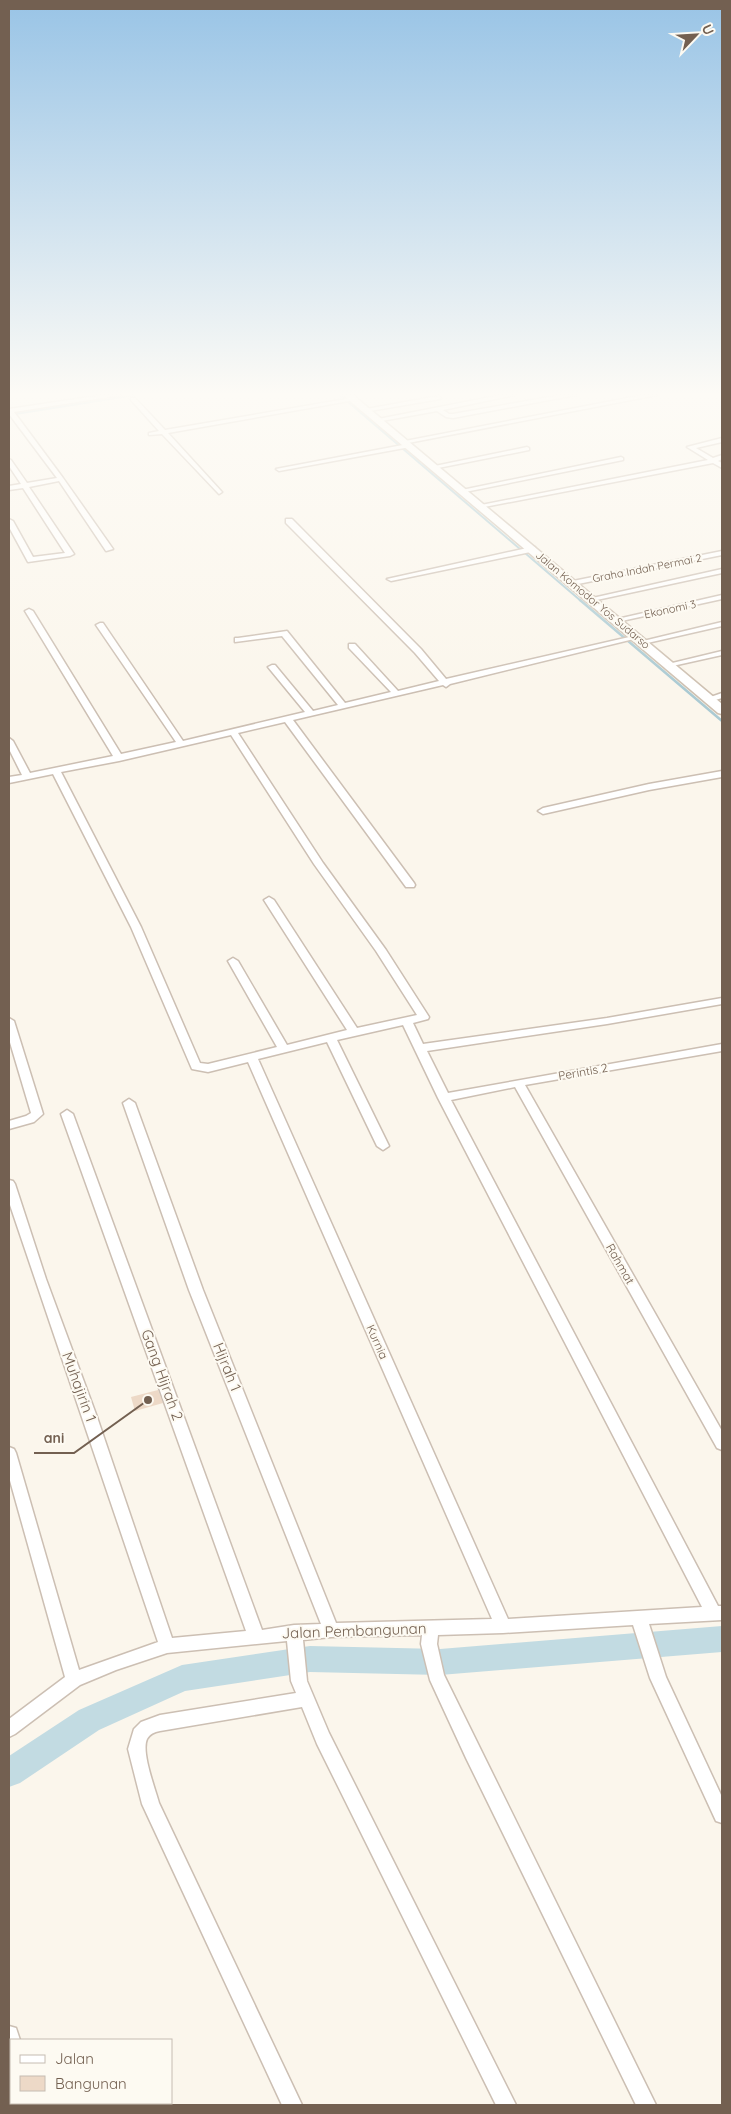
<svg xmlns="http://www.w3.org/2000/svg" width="731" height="2114" viewBox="0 0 731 2114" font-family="Quicksand,sans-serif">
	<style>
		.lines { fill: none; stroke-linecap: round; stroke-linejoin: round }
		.stream-far1 { stroke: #aacad3; stroke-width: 2 }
		.stream { stroke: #aacad3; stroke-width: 2.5 }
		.river { fill: #c2dbe2; fill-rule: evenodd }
		.building { fill: #edd9c7 }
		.street-casing { stroke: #ccbfb3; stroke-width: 3 }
		.secondary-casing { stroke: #cec0b1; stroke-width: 3 }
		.street { fill: #fff; fill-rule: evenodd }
		.secondary { fill: #fff; fill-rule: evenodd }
		.labels { text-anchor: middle; stroke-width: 4; stroke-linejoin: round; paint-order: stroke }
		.far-street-label { font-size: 11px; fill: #736051; stroke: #fdfaf2 }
		.street-label { font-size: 12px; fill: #736051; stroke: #fdfaf2 }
		.near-street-label { font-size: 15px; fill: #736051; stroke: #fdfaf2 }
		.leader { fill: none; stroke: #736051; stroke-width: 2 }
		.callout-dot { fill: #736051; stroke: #fdfaf2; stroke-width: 2 }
		.callout-label { font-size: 14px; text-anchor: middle; font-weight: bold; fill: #736051; stroke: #fdfaf2; stroke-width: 4; stroke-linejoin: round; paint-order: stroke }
	</style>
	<rect width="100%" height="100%" fill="#fbf6ec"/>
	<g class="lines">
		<!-- stream-far1 -->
		<g class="stream-far1">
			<path d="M 340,395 L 520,549"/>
			<path d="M 9,415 L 135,395"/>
			<path d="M 525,553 L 581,601"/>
		</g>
		<!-- stream -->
		<path class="stream" d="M 580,600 L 722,721"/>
		<!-- river -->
		<path class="river" d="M 722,1626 L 722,1652 L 440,1675 L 310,1672 L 185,1691 L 99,1730 L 20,1783 L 9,1787 L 9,1756 L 79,1710 L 182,1665 L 310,1646 L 440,1649 Z"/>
	</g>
	<!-- building -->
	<path class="building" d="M 158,1390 L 163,1403 L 135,1411 L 131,1397 Z"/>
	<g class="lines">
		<!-- street casing -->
		<g class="street-casing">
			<g id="street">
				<path d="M 103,395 L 121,395 L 14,412 L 63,478 L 113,549 L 106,551 L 59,481 L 29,487 L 74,554 L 70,556 L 28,562 L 9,527 L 9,519 L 13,521 L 33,557 L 65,553 L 23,488 L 9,490 L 9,486 L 21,484 L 9,466 L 9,459 L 11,460 L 27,483 L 57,478 L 9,414 L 9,409 Z"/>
				<path d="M 501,395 L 515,395 L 443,410 L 449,414 L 453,414 L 561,395 L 576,395 L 453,418 L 446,417 L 437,411 L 376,422 L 373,420 Z"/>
				<path d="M 643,395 L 657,395 L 403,444 L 400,442 Z"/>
				<path d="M 438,396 L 441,398 L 440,399 L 364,412 L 361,410 Z"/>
				<path d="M 131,398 L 135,398 L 165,430 L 352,398 L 355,400 L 168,433 L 221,491 L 222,492 L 219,494 L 162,434 L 149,435 L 149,433 L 159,431 L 131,400 Z"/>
				<path d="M 722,438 L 722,442 L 696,448 L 713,458 L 722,455 L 722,459 L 718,461 L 722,463 L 722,468 L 713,463 L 479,508 L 476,506 L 708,460 L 687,447 Z"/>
				<path d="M 408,444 L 411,446 L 410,447 L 279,471 L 276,469 Z"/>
				<path d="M 527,447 L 529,448 L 529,450 L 433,469 L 430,467 Z"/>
				<path d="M 621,457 L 623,458 L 623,460 L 460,493 L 457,491 Z"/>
				<path d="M 286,519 L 292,519 L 421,649 L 446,679 L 638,635 L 642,637 L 450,684 L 446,687 L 443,685 L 293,720 L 414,883 L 415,885 L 414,887 L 406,887 L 285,722 L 238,733 L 323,863 L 386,950 L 429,1017 L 428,1019 L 413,1023 L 423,1044 L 607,1018 L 722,998 L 722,1004 L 607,1024 L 427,1051 L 448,1093 L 722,1044 L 722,1051 L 525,1085 L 722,1431 L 722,1450 L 717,1448 L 515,1087 L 451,1100 L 718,1606 L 722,1606 L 722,1620 L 649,1624 L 666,1677 L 722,1797 L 722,1823 L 716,1821 L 650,1678 L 633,1625 L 503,1633 L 438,1635 L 437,1644 L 444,1675 L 656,2105 L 636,2105 L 466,1758 L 430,1680 L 421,1644 L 422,1635 L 331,1637 L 303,1640 L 307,1681 L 329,1733 L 516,2105 L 496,2105 L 317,1744 L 302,1707 L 160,1731 C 154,1732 150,1734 147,1739 C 141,1752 155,1788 159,1803 L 302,2105 L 282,2105 L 142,1804 L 128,1749 L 134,1729 L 141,1722 L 160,1715 L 296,1693 L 291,1681 L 287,1641 L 167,1653 L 116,1670 L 80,1685 L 15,1734 L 9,1737 L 9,1719 L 65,1677 L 9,1477 L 9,1447 L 14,1449 L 16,1453 L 79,1670 L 158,1642 L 9,1202 L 9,1180 L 13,1181 L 15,1184 L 46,1279 L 97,1417 L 172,1638 L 246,1631 L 61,1114 L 67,1110 L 73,1114 L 262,1630 L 294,1625 L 321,1624 L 189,1290 L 123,1103 L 129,1099 L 135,1103 L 203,1290 L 336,1623 L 492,1619 L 248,1062 L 208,1072 L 192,1069 L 131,927 L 53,774 L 9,783 L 9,777 L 22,775 L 9,749 L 9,738 L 13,741 L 30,773 L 113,756 L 25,611 L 29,609 L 33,611 L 121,754 L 176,742 L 96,625 L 100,623 L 103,623 L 183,741 L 305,712 L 268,667 L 272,665 L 275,665 L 313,711 L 338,705 L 282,636 L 235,642 L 235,638 L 238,638 L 287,631 L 345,703 L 391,692 L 349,648 L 349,644 L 355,644 L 398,691 L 439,681 L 415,653 L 286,523 ZM 231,735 L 314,864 L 376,951 L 417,1015 L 357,1028 L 274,900 L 269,897 L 264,900 L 347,1030 L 287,1045 L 238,961 L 233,958 L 228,961 L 277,1047 L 208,1064 L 200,1063 L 141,927 L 61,772 L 119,761 ZM 403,1025 L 438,1098 L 702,1607 L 508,1619 L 258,1059 L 327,1042 L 377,1146 L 383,1150 L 389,1146 L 337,1040 Z"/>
				<path d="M 532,547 L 535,547 L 535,551 L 391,581 L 387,579 Z"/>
				<path d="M 722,551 L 722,555 L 573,585 L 569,583 L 573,581 Z"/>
				<path d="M 722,569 L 722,573 L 592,601 L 588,599 Z"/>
				<path d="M 722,595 L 722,599 L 617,622 L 613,620 Z"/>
				<path d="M 722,622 L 722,626 L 643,644 L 639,642 Z"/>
				<path d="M 722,651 L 722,655 L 668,667 L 664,665 Z"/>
				<path d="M 722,693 L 722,698 L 709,702 L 705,699 Z"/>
				<path d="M 722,771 L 722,777 L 649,790 L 543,814 L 538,811 L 543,808 L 649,784 Z"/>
				<path d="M 9,1018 L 14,1021 L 43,1114 L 34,1122 L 9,1129 L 9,1121 L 26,1116 L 31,1113 L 9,1039 Z"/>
				<path d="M 9,2026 L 16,2028 L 20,2040 L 11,2040 L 11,2050 L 9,2050 Z"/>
			</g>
		</g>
		<!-- secondary casing -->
		<g class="secondary-casing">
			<path id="secondary" d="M 343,395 L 353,395 L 722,704 L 722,714 L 718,713 Z"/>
		</g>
		<!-- street -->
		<use href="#street" class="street"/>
		<!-- secondary -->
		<use href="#secondary" class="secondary"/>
	</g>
	<!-- sky -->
	<linearGradient id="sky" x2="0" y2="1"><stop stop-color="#99c4e6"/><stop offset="0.57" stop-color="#fdfbf6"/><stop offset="1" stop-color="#fdfbf6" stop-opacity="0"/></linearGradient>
	<rect width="731" height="691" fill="url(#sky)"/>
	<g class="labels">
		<!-- far-street labels -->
		<g class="far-street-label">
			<text transform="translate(647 568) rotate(-11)" y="4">Graha Indah Permai 2</text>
			<text transform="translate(593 600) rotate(40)" y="4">Jalan Komodor Yos Sudarso</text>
			<text transform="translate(670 609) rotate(-12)" y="4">Ekonomi 3</text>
		</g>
		<!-- street labels -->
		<g class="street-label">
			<text transform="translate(583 1072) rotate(-10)" y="4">Perintis 2</text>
			<text transform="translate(620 1264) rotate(60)" y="4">Rahmat</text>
			<text transform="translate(377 1342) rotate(66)" y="4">Kurnia</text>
		</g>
		<!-- near-street labels -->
		<g class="near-street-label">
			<text transform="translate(227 1367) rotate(68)" y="5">Hijrah 1</text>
			<text transform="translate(162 1375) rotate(70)" y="5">Gang Hijrah 2</text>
			<text transform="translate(79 1387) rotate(70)" y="5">Muhajirin 1</text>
			<text transform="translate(354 1631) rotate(-2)" y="5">Jalan Pembangunan</text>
		</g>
	</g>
	<!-- callouts -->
	<path class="leader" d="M148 1400L74 1453H34"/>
	<circle class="callout-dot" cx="148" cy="1400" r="5"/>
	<g class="callout-label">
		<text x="54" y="1443">ani</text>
	</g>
	<!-- border -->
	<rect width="731" height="2114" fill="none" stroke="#736051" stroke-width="20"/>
	<!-- legend -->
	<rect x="10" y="2039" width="162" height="65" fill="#fdfaf2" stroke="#c6bcb2"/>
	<rect x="20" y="2055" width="25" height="8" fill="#ffffff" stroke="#c6bcb2"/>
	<text x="55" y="2064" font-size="15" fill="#736051">Jalan</text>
	<rect x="20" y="2076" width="25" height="15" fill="#edd9c7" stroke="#c6bcb2"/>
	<text x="55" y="2089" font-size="15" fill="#736051">Bangunan</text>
	<!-- north arrow -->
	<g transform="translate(696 35) rotate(65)" stroke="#fdfaf2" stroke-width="4" paint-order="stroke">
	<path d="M0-4L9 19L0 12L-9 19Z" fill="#736051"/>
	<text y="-8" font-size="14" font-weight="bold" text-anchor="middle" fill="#736051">U</text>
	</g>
</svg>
